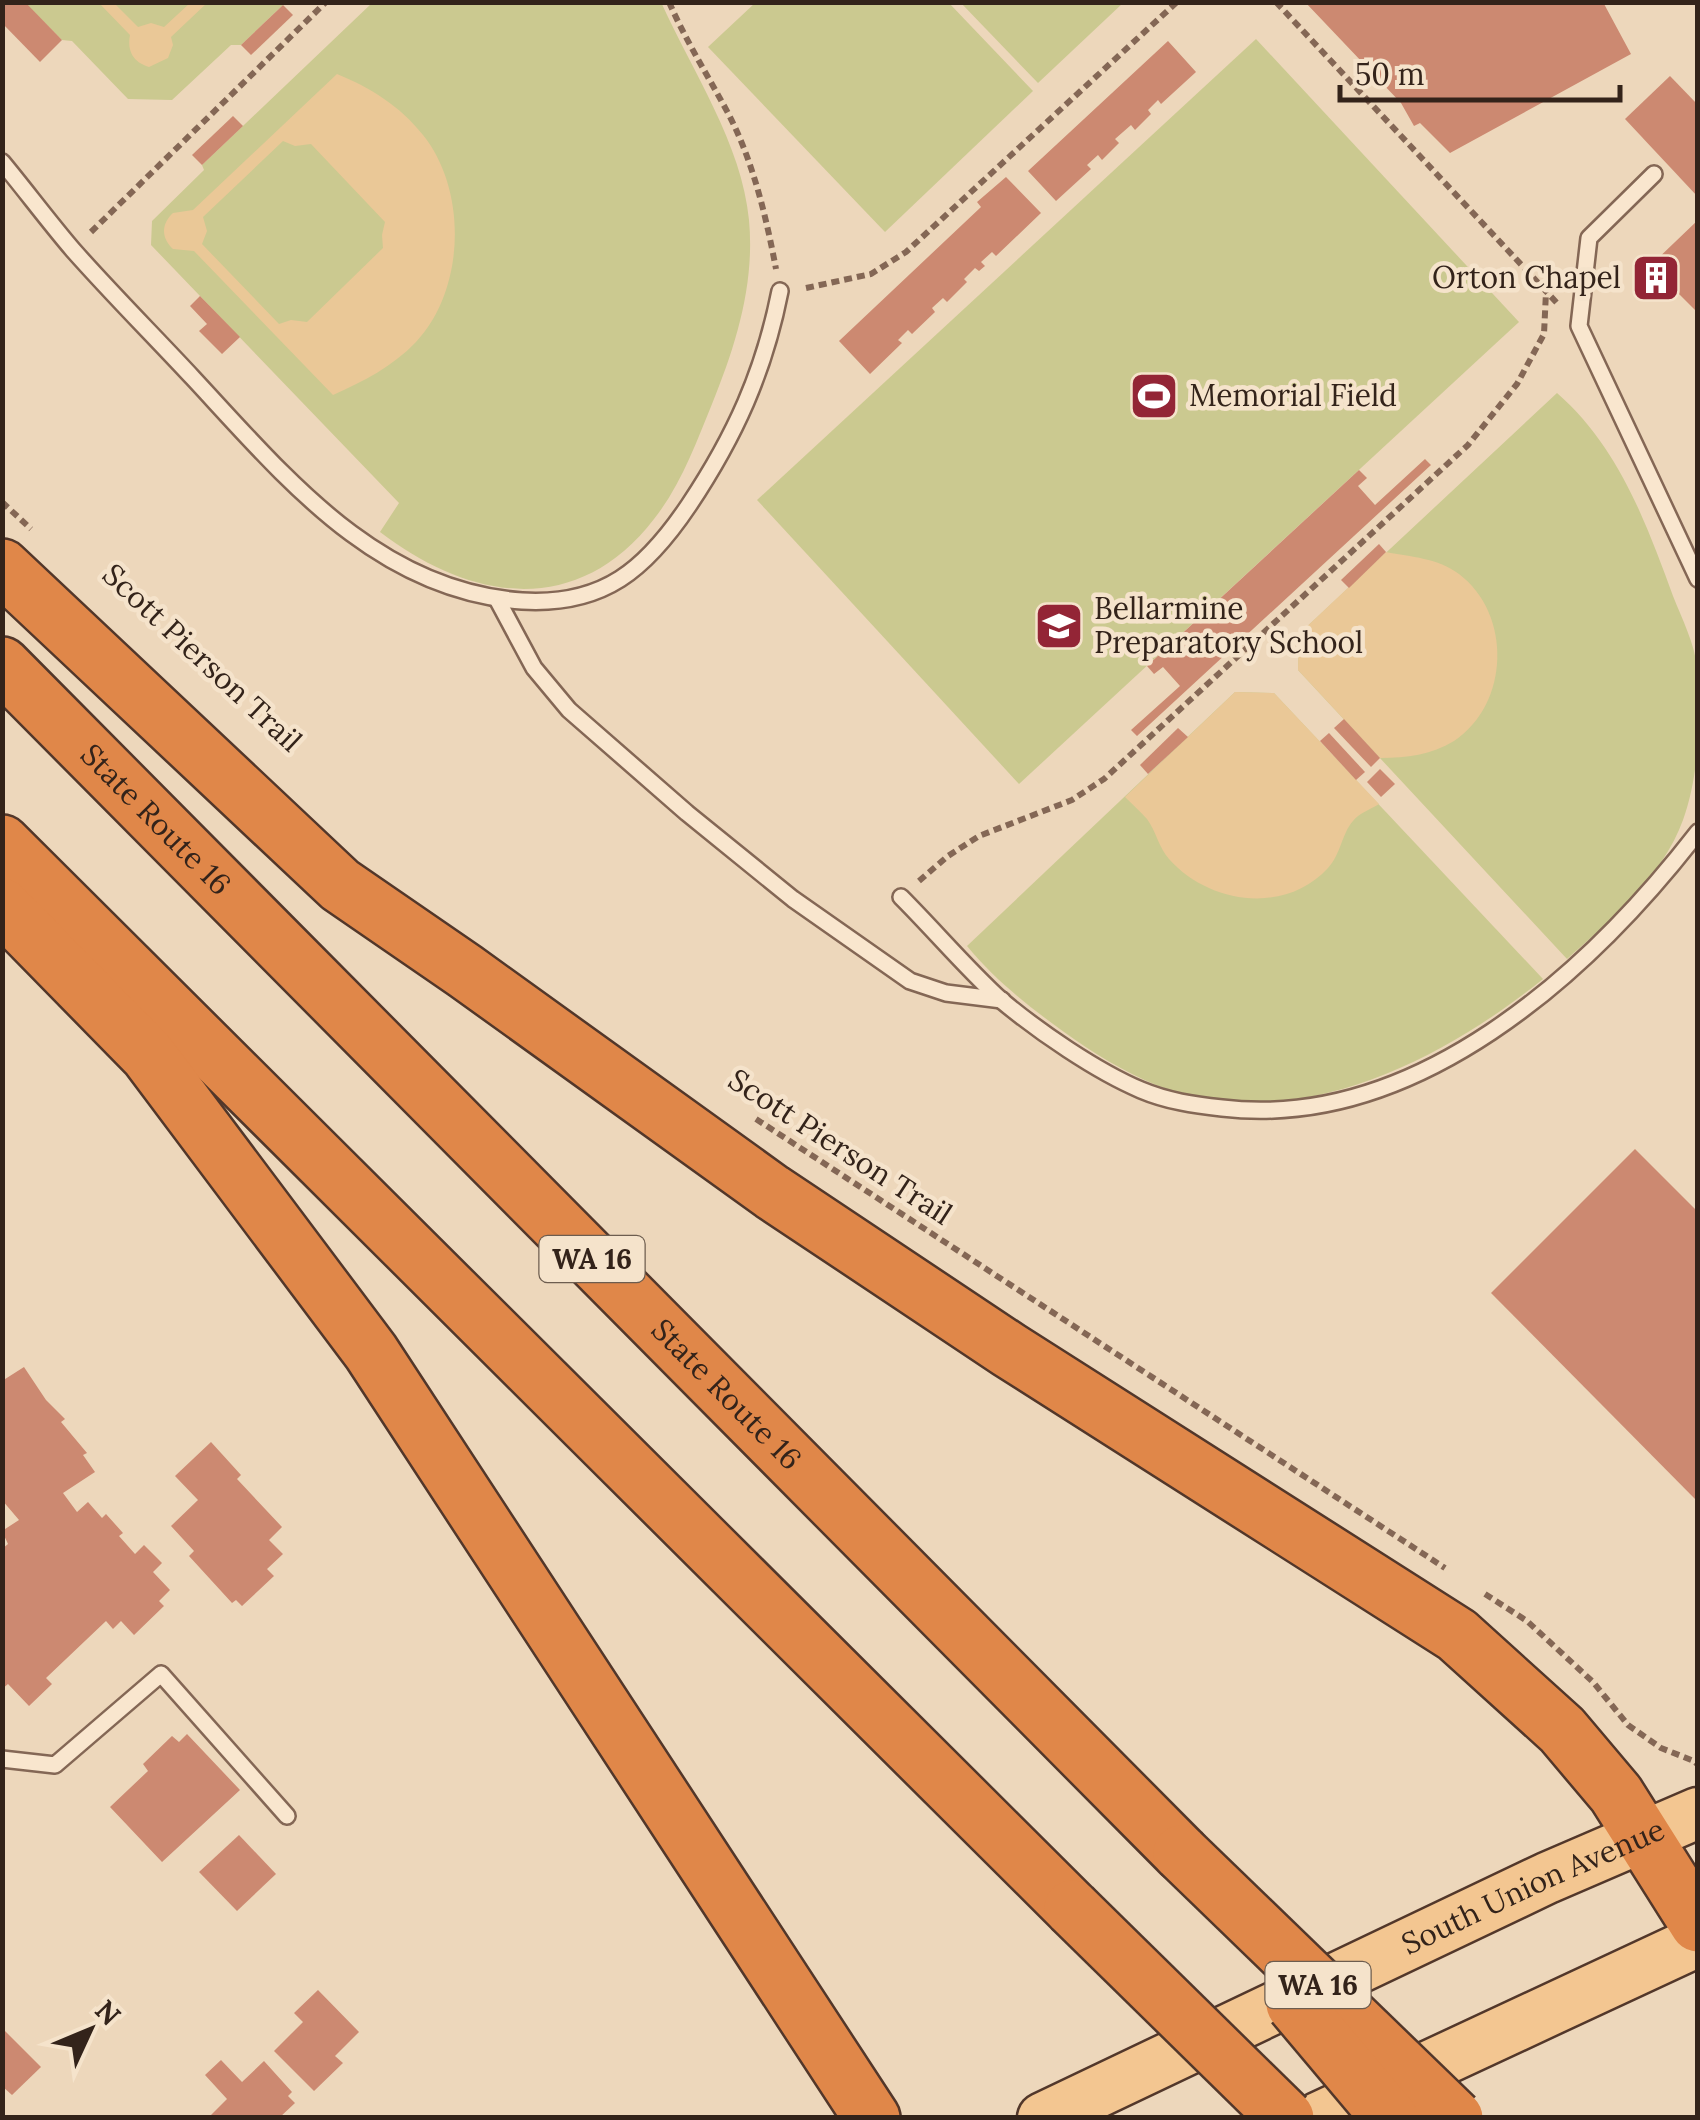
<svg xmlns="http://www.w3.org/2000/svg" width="1700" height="2120" viewBox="0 0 1700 2120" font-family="Lora,serif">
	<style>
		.green { fill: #cbc990 }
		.sand { fill: #eac897; fill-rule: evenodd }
		.building { fill: #cc8971 }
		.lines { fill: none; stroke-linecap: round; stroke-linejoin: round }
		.lane-casing { stroke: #846755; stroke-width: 20 }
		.primary-casing { stroke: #52372a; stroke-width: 55 }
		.highway-casing { stroke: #52372a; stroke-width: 60 }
		.path { stroke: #846755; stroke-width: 6; stroke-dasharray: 8 5; stroke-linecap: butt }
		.lane { stroke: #f9e6ce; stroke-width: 15 }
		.primary { stroke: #f3c691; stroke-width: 50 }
		.highway { stroke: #e08749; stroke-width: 55 }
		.highway-bridge-casing { stroke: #52372a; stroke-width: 60; stroke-linecap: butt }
		.highway-bridge { stroke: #e08749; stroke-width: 55 }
		.labels { text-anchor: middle; stroke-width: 9; stroke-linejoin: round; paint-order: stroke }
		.shield { fill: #f5e3cb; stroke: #6d5d4f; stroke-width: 2.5 }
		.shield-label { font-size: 28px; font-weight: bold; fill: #33231a }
		.poi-label { font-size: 30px; fill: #33231a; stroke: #f5e3cb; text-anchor: start }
		.street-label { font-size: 30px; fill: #33231a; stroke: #f5e3cb }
	</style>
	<rect width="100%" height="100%" fill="#edd7bb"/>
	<!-- green -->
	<g class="green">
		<path d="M 661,2 C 692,71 742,144 749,220 C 755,284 736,345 712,404 C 696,443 681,485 654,519 C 577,619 470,601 380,532 L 399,503 L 151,245 L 152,221 L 204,170 L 202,165 L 372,3 Z"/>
		<path d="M 25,3 L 285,3 L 241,45 L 231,45 L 172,100 L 128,99 L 72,41 L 62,40 Z"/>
		<path d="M 755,3 L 949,3 L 1033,91 L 885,232 L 708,47 Z"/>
		<path d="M 961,3 L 1123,3 L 1038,83 Z"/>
		<path d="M 1256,39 L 1519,322 L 1019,784 L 757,500 Z"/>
		<path d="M 1557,393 C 1618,446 1646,522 1673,596 C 1682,619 1695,644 1697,668 C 1700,718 1700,773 1683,820 C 1663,876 1610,921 1567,959 L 1298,670 L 1299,634 Z"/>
		<path d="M 1235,692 L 1274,693 L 1543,979 C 1440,1062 1291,1138 1156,1085 C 1124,1072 1092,1052 1064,1032 C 1028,1006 995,980 967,946 Z"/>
	</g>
	<!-- sand -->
	<g class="sand">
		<path d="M 99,3 L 114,3 L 138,27 L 151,23 L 164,27 L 190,3 L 207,3 L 171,37 L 173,45 L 168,58 L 149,67 C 133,62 127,51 130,35 Z"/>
		<path d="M 337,74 C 371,88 400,106 423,135 C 468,191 465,290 416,342 C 392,367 364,381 333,395 L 194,251 L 173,249 C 161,238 161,224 173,213 L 193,210 ZM 283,141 L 295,146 L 311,144 L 385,222 L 382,235 L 383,248 L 307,322 L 291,320 L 279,324 L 202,244 L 207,231 L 203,217 Z"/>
		<path d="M 1386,552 C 1411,557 1438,558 1459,574 C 1512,614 1510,704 1454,741 C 1431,755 1407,758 1380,758 L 1298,670 L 1299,634 Z"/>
		<path d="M 1235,692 L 1274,693 L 1379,804 C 1371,809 1358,814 1353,821 C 1342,833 1341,854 1328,868 C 1285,915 1209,904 1169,859 C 1159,848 1156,831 1147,819 C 1140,811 1132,804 1125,797 Z"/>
	</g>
	<!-- building -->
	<g class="building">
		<path d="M 2,2 L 25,2 L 62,40 L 40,62 L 2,23 Z"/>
		<path d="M 1305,2 L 1603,2 L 1631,54 L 1450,153 L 1420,123 L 1414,126 L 1401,103 Z"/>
		<path d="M 283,5 L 293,15 L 251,55 L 241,45 Z"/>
		<path d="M 1168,41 L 1196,72 L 1161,104 L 1158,100 L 1148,110 L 1151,114 L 1135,130 L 1131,125 L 1115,139 L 1119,143 L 1102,160 L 1098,155 L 1087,165 L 1091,169 L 1056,201 L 1028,171 Z"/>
		<path d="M 1670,76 L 1698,105 L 1698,197 L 1625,119 Z"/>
		<path d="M 233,116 L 243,126 L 202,165 L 192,155 Z"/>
		<path d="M 1006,177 L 1041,213 L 996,256 L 992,252 L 981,262 L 985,266 L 979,271 L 975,268 L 964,279 L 967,282 L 947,302 L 943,298 L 932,308 L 935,312 L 912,334 L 908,330 L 898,340 L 902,343 L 870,374 L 839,341 L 981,207 L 977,202 Z"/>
		<path d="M 1698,220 L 1698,313 L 1673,288 L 1658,291 L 1648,282 L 1648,273 L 1651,265 Z"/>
		<path d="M 200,296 L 240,337 L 222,354 L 199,331 L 207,324 L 190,306 Z"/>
		<path d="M 1425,459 L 1431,465 L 1137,736 L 1131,730 L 1180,686 L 1163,667 L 1154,674 L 1147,666 L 1359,470 L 1367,478 L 1358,486 L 1375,505 Z"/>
		<path d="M 1379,544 L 1386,552 L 1349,588 L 1341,580 Z"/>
		<path d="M 1344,719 L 1380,758 L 1371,767 L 1334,728 Z"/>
		<path d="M 1178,728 L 1188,737 L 1148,774 L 1140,765 Z"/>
		<path d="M 1329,733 L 1365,772 L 1356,780 L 1320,741 Z"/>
		<path d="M 1380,769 L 1395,784 L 1381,797 L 1367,782 Z"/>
		<path d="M 1635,1149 L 1698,1212 L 1698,1502 L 1491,1293 Z"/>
		<path d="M 24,1367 L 46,1400 L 65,1419 L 61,1422 L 87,1453 L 83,1455 L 95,1472 L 63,1493 L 77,1512 L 88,1502 L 102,1518 L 106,1514 L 123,1533 L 119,1536 L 135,1554 L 144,1545 L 162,1563 L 153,1572 L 170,1590 L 159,1601 L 164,1606 L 134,1635 L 121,1621 L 113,1629 L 106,1621 L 46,1678 L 52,1684 L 29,1706 L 8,1684 L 2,1689 L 2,1549 L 8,1544 L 2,1531 L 19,1520 L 2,1500 L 2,1381 Z"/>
		<path d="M 211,1442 L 241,1475 L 237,1479 L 282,1527 L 269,1540 L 283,1554 L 267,1569 L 274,1576 L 242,1606 L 236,1600 L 232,1603 L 189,1556 L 194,1551 L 171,1526 L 198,1500 L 175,1476 Z"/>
		<path d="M 187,1734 L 240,1790 L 162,1862 L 110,1807 L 148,1771 L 143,1764 L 172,1736 L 179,1742 Z"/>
		<path d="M 239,1835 L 276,1874 L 237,1911 L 199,1872 Z"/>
		<path d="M 318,1990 L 359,2032 L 335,2056 L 343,2063 L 314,2091 L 274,2051 L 303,2022 L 294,2013 Z"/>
		<path d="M 2,2028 L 41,2067 L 12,2095 L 2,2086 Z"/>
		<path d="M 221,2060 L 242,2082 L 264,2061 L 292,2092 L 288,2096 L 295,2103 L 279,2118 L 269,2115 L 208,2118 L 227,2099 L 205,2075 Z"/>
	</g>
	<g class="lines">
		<!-- lane casing -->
		<g class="lane-casing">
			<g id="lane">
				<path d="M 2,162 C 26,191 49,222 73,250 C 112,294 153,335 193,378 C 285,477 377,591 522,601 C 604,606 646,569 689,505 C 735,436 764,372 780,291"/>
				<path d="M 1654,174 L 1589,238 L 1579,326 L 1698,579"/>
				<path d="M 497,599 L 534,668 L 569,710 L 687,813 L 793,899 L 910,981 L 946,993 L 1002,1000"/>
				<path d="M 901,897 C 934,930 966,968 1001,1000 C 1038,1031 1096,1071 1141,1090 C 1167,1101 1194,1105 1222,1108 C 1415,1131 1588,974 1698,832"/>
				<path d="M 2,1759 L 55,1765 L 161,1674 L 287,1816"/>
			</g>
		</g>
		<!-- primary casing -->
		<g class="primary-casing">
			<g id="primary">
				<path id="s1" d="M 1043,2118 L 1547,1878 L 1698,1813"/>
				<path d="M 1318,2118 L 1698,1941"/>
			</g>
		</g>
		<!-- highway casing -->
		<g class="highway-casing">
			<g id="highway">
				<path d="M 2,567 L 340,885 L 465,971 L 772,1192 L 1009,1350 L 1457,1635 L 1562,1730 L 1616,1794 L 1698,1924"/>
				<path id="s2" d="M 2,665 L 1181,1853"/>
				<path d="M 2,843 L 1072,1908"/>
				<path d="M 2,906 L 148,1055 L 371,1352 L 872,2118"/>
			</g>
		</g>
		<!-- path -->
		<g class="path">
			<path d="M 669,2 C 686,41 708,76 728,113 C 753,161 766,216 776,269"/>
			<path d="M 1276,2 L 1557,303"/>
			<path d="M 91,232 L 326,2"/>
			<path d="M 806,288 L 871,274 L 906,252 L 1177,2"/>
			<path d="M 2,502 L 31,529"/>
			<path d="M 919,881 L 948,856 L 979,836 L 1072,800 L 1104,779 L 1468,445 L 1517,384 L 1544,334 L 1546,292"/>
			<path d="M 756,1119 L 1445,1568"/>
			<path d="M 1485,1594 L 1527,1621 L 1593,1682 L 1628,1725 L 1661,1748 L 1694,1761 L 1698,1765"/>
		</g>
		<!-- lane -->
		<use href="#lane" class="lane"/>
		<!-- primary -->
		<use href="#primary" class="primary"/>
		<!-- highway -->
		<use href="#highway" class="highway"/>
		<!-- highway-bridge casing -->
		<g class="highway-bridge-casing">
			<g id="highway-bridge">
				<path d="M 1181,1853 L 1455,2118"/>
				<path d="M 1072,1908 L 1286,2118"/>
				<path d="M 1294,2004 L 1390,2118"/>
			</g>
		</g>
		<!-- highway-bridge -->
		<use href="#highway-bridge" class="highway-bridge"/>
	</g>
	<!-- icons -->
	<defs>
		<g id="building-square" transform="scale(2.5)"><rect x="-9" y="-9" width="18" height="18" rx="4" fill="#932536" stroke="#f5e3cb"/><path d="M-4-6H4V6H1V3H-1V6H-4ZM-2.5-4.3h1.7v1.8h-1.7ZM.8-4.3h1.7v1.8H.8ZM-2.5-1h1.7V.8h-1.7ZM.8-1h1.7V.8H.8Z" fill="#fff"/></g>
		<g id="stadium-square" transform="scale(2.5)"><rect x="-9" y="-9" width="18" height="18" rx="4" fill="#932536" stroke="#f5e3cb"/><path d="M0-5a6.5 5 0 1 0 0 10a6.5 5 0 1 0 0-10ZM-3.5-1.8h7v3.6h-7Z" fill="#fff"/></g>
		<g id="school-square" transform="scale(2.5)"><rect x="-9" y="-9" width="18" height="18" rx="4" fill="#932536" stroke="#f5e3cb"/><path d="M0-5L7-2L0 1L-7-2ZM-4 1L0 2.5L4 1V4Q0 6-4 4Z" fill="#fff"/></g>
	</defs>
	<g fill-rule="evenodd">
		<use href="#building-square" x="1656" y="278"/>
		<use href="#stadium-square" x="1154" y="396"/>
		<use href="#school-square" x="1059" y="626"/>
	</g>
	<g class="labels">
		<!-- shield labels -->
		<g class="shield">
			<rect x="539.5" y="1236" width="105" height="46" rx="8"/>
			<rect x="1265.5" y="1962" width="105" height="46" rx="8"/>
		</g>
		<g class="shield-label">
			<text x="592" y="1269">WA 16</text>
			<text x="1318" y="1995">WA 16</text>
		</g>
		<!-- poi labels -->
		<g class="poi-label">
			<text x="1621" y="288" text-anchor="end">Orton Chapel</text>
			<text x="1189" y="406">Memorial Field</text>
			<text x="1094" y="619">Bellarmine<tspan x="1094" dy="34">Preparatory School</tspan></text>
		</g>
		<!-- street labels -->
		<g class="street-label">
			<text transform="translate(202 658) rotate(43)" y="10">Scott Pierson Trail</text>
			<text dy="10" stroke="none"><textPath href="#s2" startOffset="218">State Route 16</textPath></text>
			<text transform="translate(840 1147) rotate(33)" y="10">Scott Pierson Trail</text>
			<text dy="10" stroke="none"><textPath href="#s2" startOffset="1028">State Route 16</textPath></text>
			<text dy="10" stroke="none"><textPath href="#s1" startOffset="542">South Union Avenue</textPath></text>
		</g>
	</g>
	<!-- border -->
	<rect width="1700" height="2120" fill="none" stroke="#33231a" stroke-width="10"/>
	<!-- north arrow -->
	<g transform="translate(90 2030) rotate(46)" stroke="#f5e3cb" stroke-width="8" paint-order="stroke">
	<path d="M0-8L18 38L0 25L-18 38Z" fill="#33231a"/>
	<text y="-15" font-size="28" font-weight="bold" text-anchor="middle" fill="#33231a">N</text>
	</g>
	<!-- scale -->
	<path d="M1340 85v15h280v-15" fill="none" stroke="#33231a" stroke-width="5"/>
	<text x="1355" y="85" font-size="30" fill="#33231a" stroke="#f5e3cb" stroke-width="8" paint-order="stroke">50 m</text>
</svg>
